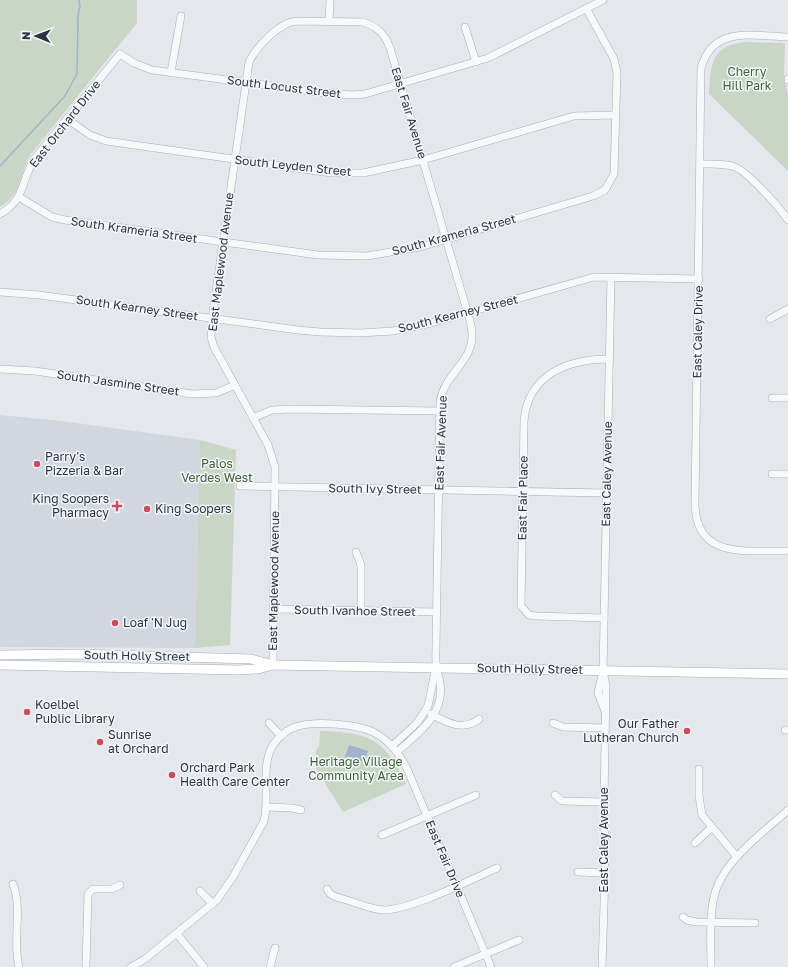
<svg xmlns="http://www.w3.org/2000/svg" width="788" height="967" viewBox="0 0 788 967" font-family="'Golos Text',sans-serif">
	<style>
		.built { fill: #d2d6de }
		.green { fill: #c9d6c5 }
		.water { fill: #9fb4cc }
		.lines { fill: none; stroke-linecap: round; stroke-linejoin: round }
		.stream { stroke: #9fb4cc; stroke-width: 1.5 }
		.minor-casing { stroke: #a9aeb7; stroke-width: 8 }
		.major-casing { stroke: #a3abb8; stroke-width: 10 }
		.minor { stroke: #f7f8fa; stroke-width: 7 }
		.major { stroke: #fff; stroke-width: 9 }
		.poi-dot { fill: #d1495b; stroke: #f4f6f9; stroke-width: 1.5 }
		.labels { text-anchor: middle; stroke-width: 3; stroke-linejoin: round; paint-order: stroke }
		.park-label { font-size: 12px; fill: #3f6138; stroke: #f4f6f9 }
		.street-label { font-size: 12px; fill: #2b3445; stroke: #f4f6f9 }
		.poi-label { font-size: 12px; fill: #2b3445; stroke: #f4f6f9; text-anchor: start }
	</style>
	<rect width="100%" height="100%" fill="#e4e7ec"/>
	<!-- built -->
	<path class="built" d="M 0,415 L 61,421 L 200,440 L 195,648 L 0,647 Z"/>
	<!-- green -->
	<g class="green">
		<path d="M 0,0 L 137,0 L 137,23 L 30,155 C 20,176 21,195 0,207 Z"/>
		<path d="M 745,42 L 783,43 L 785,45 L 784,77 L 788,94 L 788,171 L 709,94 C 711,65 710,46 745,42 Z"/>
		<path d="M 200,440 L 236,450 L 230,645 L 195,648 Z"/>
		<path d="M 320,731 C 368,732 386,739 406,784 L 343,812 L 316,769 L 316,750 L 319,747 Z"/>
	</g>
	<!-- water -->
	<path class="water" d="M 349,745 L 368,751 L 364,762 L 347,756 L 347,758 L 345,757 Z"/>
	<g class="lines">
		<!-- stream -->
		<path class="stream" d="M 0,166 L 65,96 L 77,74 L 78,16 L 80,6 L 79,0"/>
		<!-- minor casing -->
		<g class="minor-casing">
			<g id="minor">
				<path d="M 329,21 L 330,0"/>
				<path d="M 465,27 L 476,62"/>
				<path d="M 788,37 C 753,36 713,25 701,68 L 695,504 C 696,560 747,550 788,551"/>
				<path d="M 171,72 L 181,16"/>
				<path d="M 788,79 L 788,80"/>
				<path d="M 67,119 L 90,135 L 106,141 L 331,173 L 363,173 L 423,160 L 574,116 L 615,115"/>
				<path d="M 700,164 C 711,164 724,163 735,167 C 748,172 779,207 788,220"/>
				<path d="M 19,197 L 52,217 L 65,220 L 318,255 L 367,256 L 420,247 L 593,196 L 605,190 L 614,174 L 617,72 L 614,59 L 586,8"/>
				<path d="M 0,214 C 26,200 21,179 35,158 L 120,54 L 134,63 L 152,70 L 325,93 L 352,95 L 365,94 L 488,58 L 603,0"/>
				<path d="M 0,292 L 39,295 L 298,330 L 320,332 L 360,333 L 393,331 L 431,323 L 594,277 L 699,279"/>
				<path d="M 770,319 L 788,309"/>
				<path d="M 0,369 L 35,371 L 192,394 L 216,393 L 235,385"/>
				<path d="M 772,398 L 788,398"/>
				<path d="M 253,418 L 272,410 L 289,409 L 440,411"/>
				<path d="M 772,474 L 788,474"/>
				<path d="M 240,486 L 606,493"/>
				<path d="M 356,552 L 361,565 L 361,611"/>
				<path d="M 274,609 L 437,612"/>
				<path d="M 604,618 L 536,616 L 529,615 L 521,606 L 524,421 C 528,374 568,359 610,359"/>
				<path d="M 273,665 L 275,467 L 268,445 L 214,347 L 211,337 L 212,319 L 249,62 C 257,46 280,22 297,21 L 362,22 C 377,26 385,34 390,48 L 465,304 C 468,314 472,324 472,334 C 473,362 445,373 440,401 L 436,647 C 436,654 435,662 437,669 C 437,674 440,679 440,684 C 445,715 417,734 397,752"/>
				<path d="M 603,671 L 598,693 L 605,711"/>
				<path d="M 431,714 C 446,722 463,732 479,719"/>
				<path d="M 269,723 L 281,736"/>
				<path d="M 553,723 L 563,727 L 605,728"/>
				<path d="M 785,730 L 788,730"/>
				<path d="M 392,746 L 417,723 L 428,706 L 436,667"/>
				<path d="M 699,769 L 699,796 L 702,815 L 737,857"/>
				<path d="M 555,795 L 562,801 L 604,802"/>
				<path d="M 267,807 L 292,808 L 301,810"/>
				<path d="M 382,835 L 476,795"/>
				<path d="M 695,843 L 711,828"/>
				<path d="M 578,872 L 605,873"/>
				<path d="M 13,884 C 23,911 12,940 19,967"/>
				<path d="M 327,889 C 330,897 340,898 347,900 C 359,904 371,909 383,910 C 411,910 470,880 497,868"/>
				<path d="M 200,891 L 213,904"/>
				<path d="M 683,917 L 687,920 L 696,922 L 755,923"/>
				<path d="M 177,934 L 204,967"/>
				<path d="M 86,967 L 88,894 L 93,889 L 112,889 L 120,885"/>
				<path d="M 131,967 L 145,959 L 217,900 L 233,877 L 264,821 C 270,797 260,767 273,745 C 279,736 289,728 299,726 C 316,721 359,724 375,733 C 390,741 401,756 408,771 L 491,967"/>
				<path d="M 270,967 L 275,948"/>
				<path d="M 454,967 L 519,940"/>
				<path d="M 602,967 L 605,873 L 604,802 L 606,686 L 603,671 L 611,277"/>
				<path d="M 711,967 C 711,944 709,919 714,897 C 721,862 763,833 788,810"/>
			</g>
		</g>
		<!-- major casing -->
		<g class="major-casing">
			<g id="major">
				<path d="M 0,655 L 77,654 L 251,659 L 273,665"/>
				<path d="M 0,665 L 239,670 L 258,669 L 273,665 L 788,674"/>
			</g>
		</g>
		<!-- minor -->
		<use href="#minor" class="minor"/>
		<!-- major -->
		<use href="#major" class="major"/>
	</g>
	<!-- markers -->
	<g class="poi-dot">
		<circle cx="37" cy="464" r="4"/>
		<path d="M115 500h4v4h4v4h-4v4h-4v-4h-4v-4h4z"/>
		<circle cx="147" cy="509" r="4"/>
		<circle cx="115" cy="623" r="4"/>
		<circle cx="27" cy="712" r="4"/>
		<circle cx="687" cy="731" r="4"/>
		<circle cx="100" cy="742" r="4"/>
		<circle cx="172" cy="775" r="4"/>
	</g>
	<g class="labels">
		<!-- park labels -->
		<g class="park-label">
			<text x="747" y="76">Cherry<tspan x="747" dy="14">Hill Park</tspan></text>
			<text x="217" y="468">Palos<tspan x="217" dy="14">Verdes West</tspan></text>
			<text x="356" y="766">Heritage Village<tspan x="356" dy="14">Community Area</tspan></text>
		</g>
		<!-- street labels -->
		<g class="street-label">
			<text transform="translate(284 87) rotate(7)" y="4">South Locust Street</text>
			<text transform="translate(409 113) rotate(73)" y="4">East Fair Avenue</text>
			<text transform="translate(65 124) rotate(-52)" y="4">East Orchard Drive</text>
			<text transform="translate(293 166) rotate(6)" y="4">South Leyden Street</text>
			<text transform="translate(134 230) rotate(8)" y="4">South Krameria Street</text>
			<text transform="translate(454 235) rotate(-15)" y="4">South Krameria Street</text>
			<text transform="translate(221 262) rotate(-83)" y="4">East Maplewood Avenue</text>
			<text transform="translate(137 308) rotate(8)" y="4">South Kearney Street</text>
			<text transform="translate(458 314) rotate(-14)" y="4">South Kearney Street</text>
			<text transform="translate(698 332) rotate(-89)" y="4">East Caley Drive</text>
			<text transform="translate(118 383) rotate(8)" y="4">South Jasmine Street</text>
			<text transform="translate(441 443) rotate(-88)" y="4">East Fair Avenue</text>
			<text transform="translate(607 474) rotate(-89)" y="4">East Caley Avenue</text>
			<text transform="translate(375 489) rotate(1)" y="4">South Ivy Street</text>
			<text transform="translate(523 498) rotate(-89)" y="4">East Fair Place</text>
			<text transform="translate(274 581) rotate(-89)" y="4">East Maplewood Avenue</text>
			<text transform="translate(355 611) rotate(1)" y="4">South Ivanhoe Street</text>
			<text transform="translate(137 656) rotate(1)" y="4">South Holly Street</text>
			<text transform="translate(530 669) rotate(1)" y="4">South Holly Street</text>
			<text transform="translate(604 840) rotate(-90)" y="4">East Caley Avenue</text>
			<text transform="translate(445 859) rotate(67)" y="4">East Fair Drive</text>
		</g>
		<!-- poi labels -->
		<g class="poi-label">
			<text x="45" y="461">Parry's<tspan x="45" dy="14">Pizzeria &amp; Bar</tspan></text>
			<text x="109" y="503" text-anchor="end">King Soopers<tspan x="109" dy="14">Pharmacy</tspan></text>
			<text x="155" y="513">King Soopers</text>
			<text x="123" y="627">Loaf 'N Jug</text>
			<text x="35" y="709">Koelbel<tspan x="35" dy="14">Public Library</tspan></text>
			<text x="679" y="728" text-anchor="end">Our Father<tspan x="679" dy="14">Lutheran Church</tspan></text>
			<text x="108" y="739">Sunrise<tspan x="108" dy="14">at Orchard</tspan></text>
			<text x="180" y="772">Orchard Park<tspan x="180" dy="14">Health Care Center</tspan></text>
		</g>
	</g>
	<!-- north arrow -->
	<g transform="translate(36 36) rotate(271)" stroke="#f4f6f9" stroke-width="3" paint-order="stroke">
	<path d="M0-3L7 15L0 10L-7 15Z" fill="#2b3445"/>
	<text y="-6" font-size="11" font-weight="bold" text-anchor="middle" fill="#2b3445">N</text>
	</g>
</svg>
